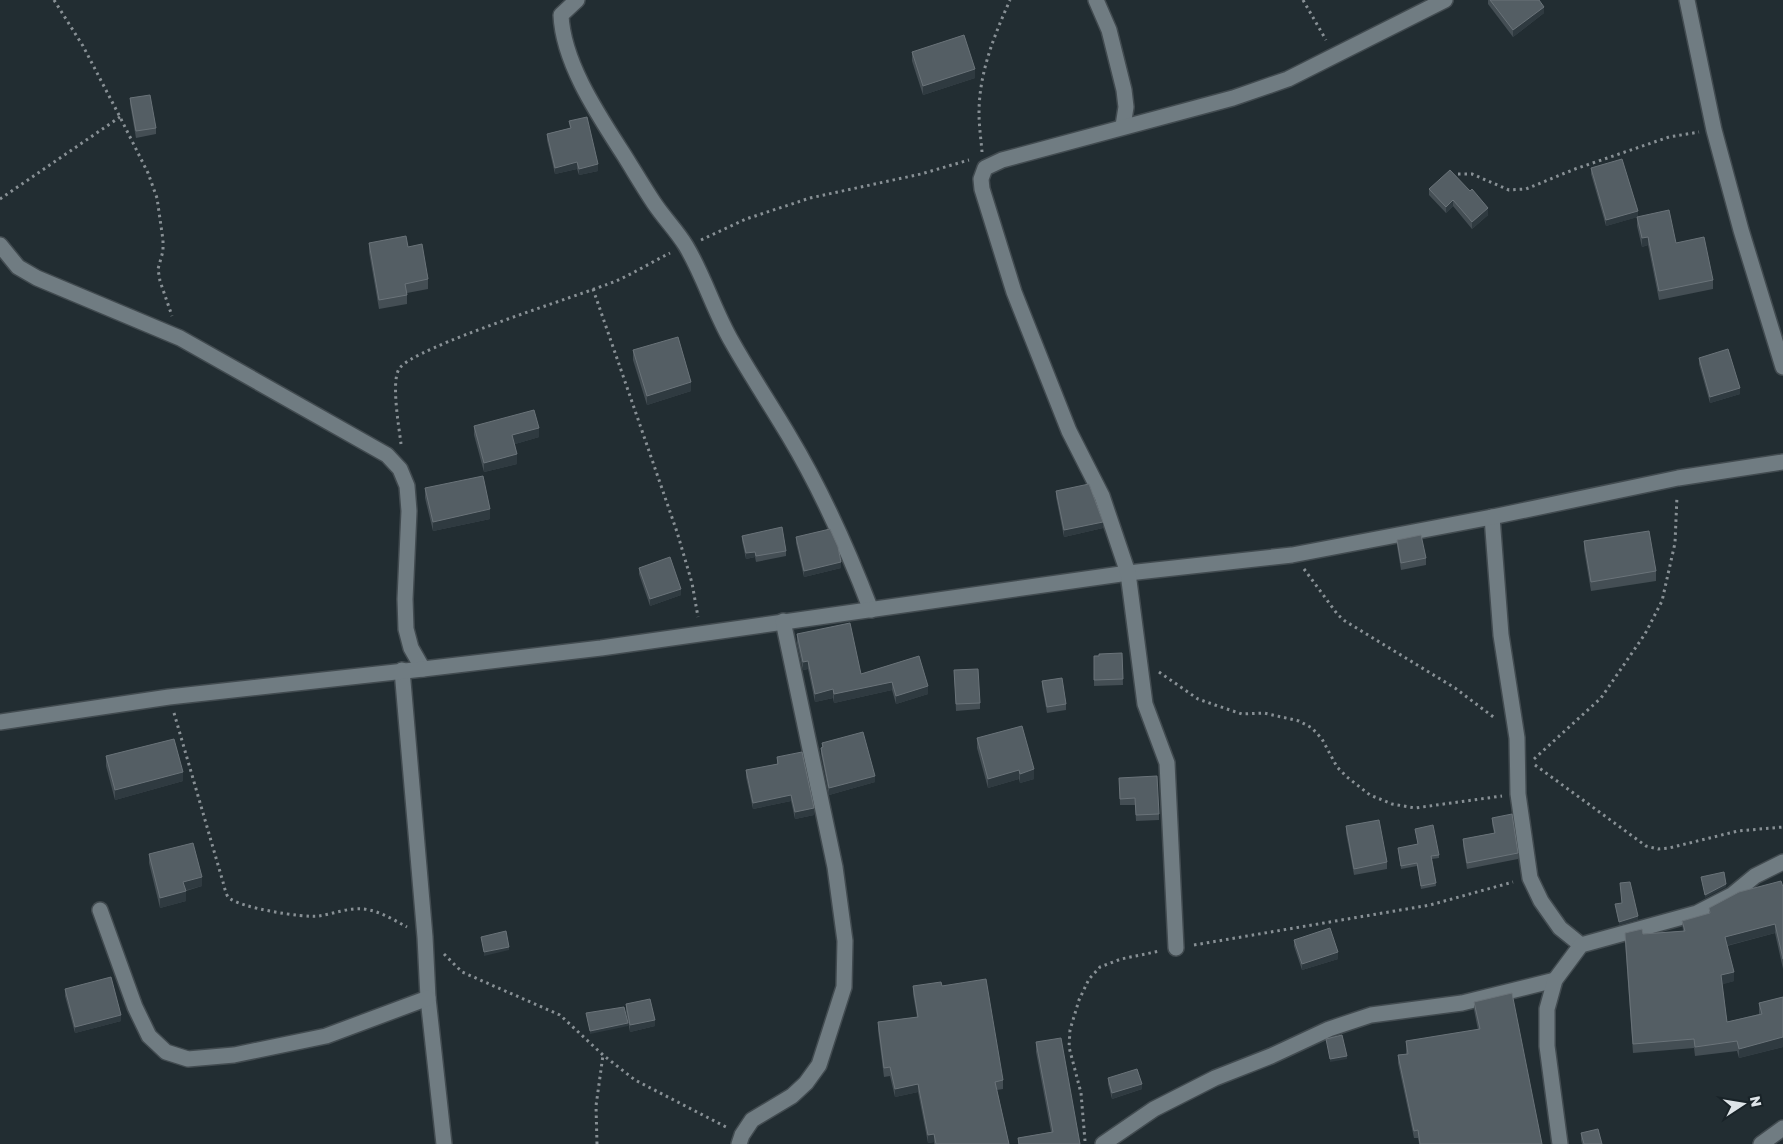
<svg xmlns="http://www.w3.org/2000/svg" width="1783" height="1144" viewBox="0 0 1783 1144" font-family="'Golos Text',sans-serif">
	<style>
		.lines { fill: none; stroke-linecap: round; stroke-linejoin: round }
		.minor-casing { stroke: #424b50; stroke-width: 18 }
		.path { stroke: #889095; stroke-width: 3; stroke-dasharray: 2.5 4; stroke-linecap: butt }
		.minor { stroke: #707c82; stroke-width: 15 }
		.wall { fill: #444e54 }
		.shaded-wall { fill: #2f3a40 }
		.building { fill: #545e64; stroke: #6a7379 }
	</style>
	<rect width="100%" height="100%" fill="#222d32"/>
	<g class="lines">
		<!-- minor casing -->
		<g class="minor-casing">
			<g id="minor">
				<path d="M 577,0 L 561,15 C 563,63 599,116 624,155 C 634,171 644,188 654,203 C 664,218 677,231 686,246 C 704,276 714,311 732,342 C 750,374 770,404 789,436 C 822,491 848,550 871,610"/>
				<path d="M 1096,0 L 1109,30 L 1124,90 L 1126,107 L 1123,126"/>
				<path d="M 1687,0 L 1714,130 L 1741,230 L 1783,367"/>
				<path d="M 0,245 L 18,267 L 37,278 L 180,338 L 387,455 L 400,469 L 407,486 L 409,511 L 405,599 L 406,629 L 411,648 L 423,669"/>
				<path d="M 1492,517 L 1501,635 L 1517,738 L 1518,794 L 1530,878 L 1541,901 L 1560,928 L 1581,945"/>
				<path d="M 402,670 L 425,937 L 428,998 L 444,1144"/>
				<path d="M 0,722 L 169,697 L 423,669 L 601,648 L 1128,573 L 1292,555 L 1492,517 L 1678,478 L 1783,462"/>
				<path d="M 100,910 L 135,1007 L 149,1036 L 166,1052 L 188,1059 L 234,1055 L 326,1036 L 428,998"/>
				<path d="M 1176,948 L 1167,763 L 1145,704 L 1128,573 L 1102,496 L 1069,431 L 1014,292 L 982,189 L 981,179 L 985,168 L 1002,160 L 1233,98 L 1288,79 L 1445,0"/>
				<path d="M 739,1144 L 742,1135 L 752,1120 L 792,1096 L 806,1083 L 819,1065 L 844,987 L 845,941 L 835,867 L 783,621"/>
				<path d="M 1103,1144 L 1154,1109 L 1215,1078 L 1271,1056 L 1329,1029 L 1371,1015 L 1462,1003 L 1555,980"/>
				<path d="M 1560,1144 L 1547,1046 L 1547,1009 L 1555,980 L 1581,945 L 1697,913 L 1732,895 L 1755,876 L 1783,862"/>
				<path d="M 1761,1144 L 1783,1128"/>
			</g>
		</g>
		<!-- path -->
		<g class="path">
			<path d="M 54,0 L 83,46 L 120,117 L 148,173 L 157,198 L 163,240 L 163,251 L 158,269 L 160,281 L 172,316"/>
			<path d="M 1303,0 L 1326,40"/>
			<path d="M 982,152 C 981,139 979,126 979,113 C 979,73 994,36 1010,0"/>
			<path d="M 1458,174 L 1472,174 L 1509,190 L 1526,189 L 1575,169 L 1669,137 L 1699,132"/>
			<path d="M 0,199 L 120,117"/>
			<path d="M 701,240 L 746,219 L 810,198 L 921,174 L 969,160"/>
			<path d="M 593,289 L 677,532 L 692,583 L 698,617"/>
			<path d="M 401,444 C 399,427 391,382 399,369 C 412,347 582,295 616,281 C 634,273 652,262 670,253"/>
			<path d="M 1304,569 L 1338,615 L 1345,621 L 1455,688 L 1496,719"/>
			<path d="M 1159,672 L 1198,699 L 1215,705 L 1242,714 L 1264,713 L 1299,721 L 1312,728 L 1322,739 L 1337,767 L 1347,777 L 1370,795 L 1392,804 L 1415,808 L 1502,796"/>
			<path d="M 174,713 L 223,882 C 224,886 226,894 228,897 C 239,908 303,918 319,916 C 333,914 350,907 364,909 C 380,911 394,920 407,927"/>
			<path d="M 1534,759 L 1601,698 L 1645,634 L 1662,601 L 1675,543 L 1677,496"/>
			<path d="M 1535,765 L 1646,846 L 1658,849 L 1669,848 L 1738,831 L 1783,827"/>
			<path d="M 1194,945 L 1430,905 L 1513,882"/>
			<path d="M 444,954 L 462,972 L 560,1015 L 603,1055 L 635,1080 L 728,1128"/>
			<path d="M 1085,1141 L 1081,1093 L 1069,1047 L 1070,1030 L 1079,1000 L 1089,979 L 1100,967 L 1121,959 L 1160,951"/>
			<path d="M 597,1144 L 596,1106 L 603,1055"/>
		</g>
		<!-- minor -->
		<use href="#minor" class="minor"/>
	</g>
	<!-- wall -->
	<g class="wall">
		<path d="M 1488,0 L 1539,0 L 1544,13 L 1513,37 L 1488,4 Z"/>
		<path d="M 912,52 L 975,78 L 923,95 L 912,61 Z"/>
		<path d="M 130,98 L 156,128 L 156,134 L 136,138 L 130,104 Z"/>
		<path d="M 569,121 L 598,171 L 579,175 L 577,169 L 555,174 L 547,140 L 547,134 L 570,128 Z"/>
		<path d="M 1591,168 L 1638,217 L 1676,243 L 1713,280 L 1713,289 L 1659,300 L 1648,245 L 1642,247 L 1637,226 L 1637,217 L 1606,226 L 1591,174 Z"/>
		<path d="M 1429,189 L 1488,215 L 1472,229 L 1453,206 L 1446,213 L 1429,195 Z"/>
		<path d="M 369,243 L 408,247 L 428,279 L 428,289 L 407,293 L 407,304 L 379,309 L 369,252 Z"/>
		<path d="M 633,350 L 691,391 L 647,405 L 633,360 Z"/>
		<path d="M 1699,358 L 1740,394 L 1710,403 L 1699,364 Z"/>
		<path d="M 474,426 L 539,437 L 515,444 L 517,464 L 484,472 L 474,435 Z"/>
		<path d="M 425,488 L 490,519 L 433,531 L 425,498 Z"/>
		<path d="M 1056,491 L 1103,528 L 1064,537 L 1056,497 Z"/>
		<path d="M 742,536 L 786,551 L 786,556 L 756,562 L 755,557 L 746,559 L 742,541 Z"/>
		<path d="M 796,537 L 841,568 L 804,577 L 796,543 Z"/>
		<path d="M 1397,540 L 1426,558 L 1426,565 L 1401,570 L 1397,546 Z"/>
		<path d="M 1584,541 L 1656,571 L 1656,581 L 1591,591 L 1584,550 Z"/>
		<path d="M 639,568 L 681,595 L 650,606 L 639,574 Z"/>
		<path d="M 797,634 L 861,674 L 919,656 L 928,694 L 896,704 L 892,690 L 834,703 L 833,698 L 815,702 L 808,669 L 803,670 L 797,643 Z"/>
		<path d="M 1122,653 L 1123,685 L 1094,686 L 1094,656 Z"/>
		<path d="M 954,670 L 980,703 L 980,709 L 956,711 Z"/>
		<path d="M 1042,681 L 1066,704 L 1066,710 L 1047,713 L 1042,687 Z"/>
		<path d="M 977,738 L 1034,779 L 1020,783 L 1019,779 L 988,788 L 977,748 Z"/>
		<path d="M 822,743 L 875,782 L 829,795 L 821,754 L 821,748 L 822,747 Z"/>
		<path d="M 106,756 L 183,781 L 115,800 L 106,766 Z"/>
		<path d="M 777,757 L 814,815 L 795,819 L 791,801 L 753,809 L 746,777 L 746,770 L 777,764 Z"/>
		<path d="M 1119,778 L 1159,814 L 1159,820 L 1136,821 L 1135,805 L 1120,805 Z"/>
		<path d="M 1492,818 L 1518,853 L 1518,859 L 1467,869 L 1463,846 L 1463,839 L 1494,833 L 1492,824 Z"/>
		<path d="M 1346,826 L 1387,862 L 1387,869 L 1354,875 L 1346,833 Z"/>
		<path d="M 1415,829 L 1439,855 L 1439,858 L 1432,859 L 1436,886 L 1421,889 L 1417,866 L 1401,869 L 1398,848 L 1418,844 Z"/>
		<path d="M 149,854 L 202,886 L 186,891 L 186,901 L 160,908 L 149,863 Z"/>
		<path d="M 1783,887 L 1783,969 L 1775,933 L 1727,946 L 1734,981 L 1722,984 L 1727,1022 L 1759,1014 L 1759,1003 L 1783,997 L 1783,1047 L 1739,1058 L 1737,1051 L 1695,1056 L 1694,1048 L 1633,1053 L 1625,943 L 1625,933 L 1643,934 L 1683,931 L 1682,921 L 1709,914 L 1709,908 Z"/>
		<path d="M 1294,940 L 1338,959 L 1302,970 L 1294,946 Z"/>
		<path d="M 913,986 L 942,986 L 1003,1080 L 1003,1089 L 997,1090 L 1009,1144 L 934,1144 L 934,1142 L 928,1143 L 918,1092 L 895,1097 L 890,1076 L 884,1077 L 878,1031 L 878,1022 L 917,1017 L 913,994 Z"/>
		<path d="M 65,989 L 121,1021 L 75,1033 L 65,996 Z"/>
		<path d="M 1474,1002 L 1542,1144 L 1419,1144 L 1418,1138 L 1414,1138 L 1398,1063 L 1398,1055 L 1406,1054 L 1406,1041 L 1478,1030 L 1474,1010 Z"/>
		<path d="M 626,1004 L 655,1026 L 630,1032 L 626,1011 Z"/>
		<path d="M 1036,1042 L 1080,1144 L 1018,1144 L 1018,1138 L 1051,1132 L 1036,1052 Z"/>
		<path d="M 1108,1078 L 1142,1089 L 1112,1099 L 1108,1084 Z"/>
		<path d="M 1581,1133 L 1602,1144 L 1582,1144 L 1581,1140 Z"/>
	</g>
	<!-- shaded-wall -->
	<g class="shaded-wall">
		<path d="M 1544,7 L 1544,13 L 1513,37 L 1513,30 Z"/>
		<path d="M 975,69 L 975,78 L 923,95 L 923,86 Z"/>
		<path d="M 577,162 L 577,169 L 555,174 L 555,168 Z"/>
		<path d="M 598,164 L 598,171 L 579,175 L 579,169 Z"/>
		<path d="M 1453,200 L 1453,206 L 1446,213 L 1446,207 Z"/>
		<path d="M 1488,208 L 1488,215 L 1472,229 L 1472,222 Z"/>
		<path d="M 1638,211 L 1638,217 L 1606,226 L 1606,220 Z"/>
		<path d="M 1648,237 L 1648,245 L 1642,247 L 1642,238 Z"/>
		<path d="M 691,382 L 691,391 L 647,405 L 647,396 Z"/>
		<path d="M 1740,388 L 1740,394 L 1710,403 L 1710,397 Z"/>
		<path d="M 539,428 L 539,437 L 512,445 L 512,435 Z"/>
		<path d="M 517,454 L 517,464 L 484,472 L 484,463 Z"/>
		<path d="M 490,509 L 490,519 L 433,531 L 433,522 Z"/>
		<path d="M 1103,522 L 1103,528 L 1064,537 L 1064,530 Z"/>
		<path d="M 755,552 L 755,557 L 746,559 L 746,553 Z"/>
		<path d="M 841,562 L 841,568 L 804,577 L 804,571 Z"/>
		<path d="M 681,589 L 681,595 L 650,606 L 650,599 Z"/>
		<path d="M 808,661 L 808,669 L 803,670 L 803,662 Z"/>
		<path d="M 892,682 L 892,690 L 834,703 L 834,694 Z"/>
		<path d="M 928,686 L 928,694 L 896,704 L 896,696 Z"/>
		<path d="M 833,689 L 833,698 L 815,702 L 815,694 Z"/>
		<path d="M 1034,769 L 1034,779 L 1020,783 L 1020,774 Z"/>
		<path d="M 1019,770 L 1019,779 L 988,788 L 988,779 Z"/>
		<path d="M 183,772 L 183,781 L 115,800 L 115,790 Z"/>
		<path d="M 875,776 L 875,782 L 829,795 L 829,788 Z"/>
		<path d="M 791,795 L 791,801 L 753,809 L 753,803 Z"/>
		<path d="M 814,808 L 814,815 L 795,819 L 795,812 Z"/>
		<path d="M 202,877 L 202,886 L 183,891 L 183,882 Z"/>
		<path d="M 1726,884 L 1726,887 L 1705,898 L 1705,895 Z"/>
		<path d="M 186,891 L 186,901 L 160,908 L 160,898 Z"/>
		<path d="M 1638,916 L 1638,920 L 1619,925 L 1619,922 Z"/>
		<path d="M 1775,924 L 1775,933 L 1725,946 L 1725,937 Z"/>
		<path d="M 509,947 L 509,950 L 484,956 L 484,952 Z"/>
		<path d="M 1338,952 L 1338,959 L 1302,970 L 1302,964 Z"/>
		<path d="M 1734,972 L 1734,981 L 1721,985 L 1721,975 Z"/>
		<path d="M 121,1015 L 121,1021 L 75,1033 L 75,1027 Z"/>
		<path d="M 655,1020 L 655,1026 L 630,1032 L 630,1025 Z"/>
		<path d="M 628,1023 L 628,1026 L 590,1034 L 590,1031 Z"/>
		<path d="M 1783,1037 L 1783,1047 L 1739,1058 L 1739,1049 Z"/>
		<path d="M 1347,1056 L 1347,1059 L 1330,1062 L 1330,1059 Z"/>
		<path d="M 918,1084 L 918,1092 L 895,1097 L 895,1089 Z"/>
		<path d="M 1142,1084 L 1142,1089 L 1112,1099 L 1112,1093 Z"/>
		<path d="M 934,1134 L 934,1142 L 928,1143 L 928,1135 Z"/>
	</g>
	<!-- building -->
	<g class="building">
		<path d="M 1490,0 L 1539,0 L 1544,7 L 1513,30 Z"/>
		<path d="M 964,35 L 975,69 L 923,86 L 912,52 Z"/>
		<path d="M 150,95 L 156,128 L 136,131 L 130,98 Z"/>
		<path d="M 587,117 L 598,164 L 579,169 L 577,162 L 555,168 L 547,134 L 571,128 L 569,121 Z"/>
		<path d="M 1622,159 L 1638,211 L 1606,220 L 1591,168 Z"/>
		<path d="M 1450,170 L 1470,191 L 1472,189 L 1488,208 L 1472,222 L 1453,200 L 1446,207 L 1429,189 Z"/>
		<path d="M 1669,210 L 1676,243 L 1704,237 L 1713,280 L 1659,291 L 1648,237 L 1642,238 L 1637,217 Z"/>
		<path d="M 406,236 L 408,247 L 422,244 L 428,279 L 405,284 L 407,295 L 379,300 L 369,243 Z"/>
		<path d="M 678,337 L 691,382 L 647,396 L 633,350 Z"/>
		<path d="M 1728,349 L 1740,388 L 1710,397 L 1699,358 Z"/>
		<path d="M 534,410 L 539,428 L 512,435 L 517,454 L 484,463 L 474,426 Z"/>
		<path d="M 483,476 L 490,509 L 433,522 L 425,488 Z"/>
		<path d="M 1089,484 L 1103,522 L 1064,530 L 1056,491 Z"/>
		<path d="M 782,527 L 786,551 L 756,556 L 755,552 L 746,553 L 742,536 Z"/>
		<path d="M 830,529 L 838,547 L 841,562 L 804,571 L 796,537 Z"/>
		<path d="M 1649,531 L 1656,571 L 1591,582 L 1584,541 Z"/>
		<path d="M 1421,535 L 1426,558 L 1401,563 L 1397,540 Z"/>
		<path d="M 670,557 L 681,589 L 650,599 L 639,568 Z"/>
		<path d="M 850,623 L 861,674 L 919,656 L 928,686 L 896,696 L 892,682 L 834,694 L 833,689 L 815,694 L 808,661 L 803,662 L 797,634 Z"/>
		<path d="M 1122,653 L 1123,679 L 1094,680 L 1094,656 L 1099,656 L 1099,654 Z"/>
		<path d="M 978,669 L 980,703 L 956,704 L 954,670 Z"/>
		<path d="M 1062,678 L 1066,704 L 1047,707 L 1042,681 Z"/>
		<path d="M 1022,726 L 1034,769 L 1020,774 L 1019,770 L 988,779 L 977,738 Z"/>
		<path d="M 863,732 L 875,776 L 829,788 L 821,748 L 823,747 L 822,743 Z"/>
		<path d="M 174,739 L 183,772 L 115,790 L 106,756 Z"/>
		<path d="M 802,752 L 814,808 L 795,812 L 791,795 L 753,803 L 746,770 L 778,764 L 777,757 Z"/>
		<path d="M 1157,776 L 1159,814 L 1136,815 L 1135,798 L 1120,799 L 1119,778 Z"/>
		<path d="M 1512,814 L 1518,853 L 1467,863 L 1463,839 L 1495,833 L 1492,818 Z"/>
		<path d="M 1379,820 L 1387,862 L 1354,869 L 1346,826 Z"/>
		<path d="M 1433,825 L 1439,855 L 1431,856 L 1436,883 L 1421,886 L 1417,863 L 1401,866 L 1398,848 L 1418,844 L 1415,829 Z"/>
		<path d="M 193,843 L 202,877 L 183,882 L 186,891 L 160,898 L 149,854 Z"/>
		<path d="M 1724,872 L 1726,884 L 1705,895 L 1701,877 Z"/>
		<path d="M 1781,881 L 1783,887 L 1783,959 L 1775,924 L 1725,937 L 1734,972 L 1721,975 L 1727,1022 L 1762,1014 L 1759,1003 L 1783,997 L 1783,1037 L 1739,1049 L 1737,1041 L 1695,1047 L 1694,1039 L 1633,1044 L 1625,933 L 1642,929 L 1643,934 L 1685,931 L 1682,921 L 1710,913 L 1709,908 L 1739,892 Z"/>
		<path d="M 1630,882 L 1638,916 L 1619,922 L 1615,904 L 1622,903 L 1620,883 Z"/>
		<path d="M 1330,928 L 1338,952 L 1302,964 L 1294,940 Z"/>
		<path d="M 506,931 L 509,947 L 484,952 L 481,937 Z"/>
		<path d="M 111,977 L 121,1015 L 75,1027 L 65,989 Z"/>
		<path d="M 986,979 L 1003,1080 L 995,1082 L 1009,1144 L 936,1144 L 934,1134 L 928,1135 L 918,1084 L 895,1089 L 890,1067 L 884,1068 L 878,1022 L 918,1017 L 913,986 L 941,982 L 942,986 Z"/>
		<path d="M 1512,993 L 1542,1144 L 1420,1144 L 1418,1130 L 1414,1131 L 1398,1055 L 1408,1054 L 1406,1041 L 1480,1029 L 1474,1002 Z"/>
		<path d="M 650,999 L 655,1020 L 630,1025 L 626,1004 Z"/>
		<path d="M 624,1007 L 628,1023 L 590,1031 L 586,1013 Z"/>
		<path d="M 1342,1035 L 1347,1056 L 1330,1059 L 1326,1039 Z"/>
		<path d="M 1061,1038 L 1080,1144 L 1019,1144 L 1018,1138 L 1053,1132 L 1036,1042 Z"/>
		<path d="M 1137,1069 L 1142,1084 L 1112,1093 L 1108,1078 Z"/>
		<path d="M 1598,1129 L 1602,1144 L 1584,1144 L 1581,1133 Z"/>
	</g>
	<!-- north arrow -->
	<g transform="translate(1743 1104) rotate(78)" stroke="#192328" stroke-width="4" paint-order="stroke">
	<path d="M0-4L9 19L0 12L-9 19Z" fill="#dee4e8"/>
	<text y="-8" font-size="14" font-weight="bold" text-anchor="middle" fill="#dee4e8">N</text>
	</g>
</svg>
